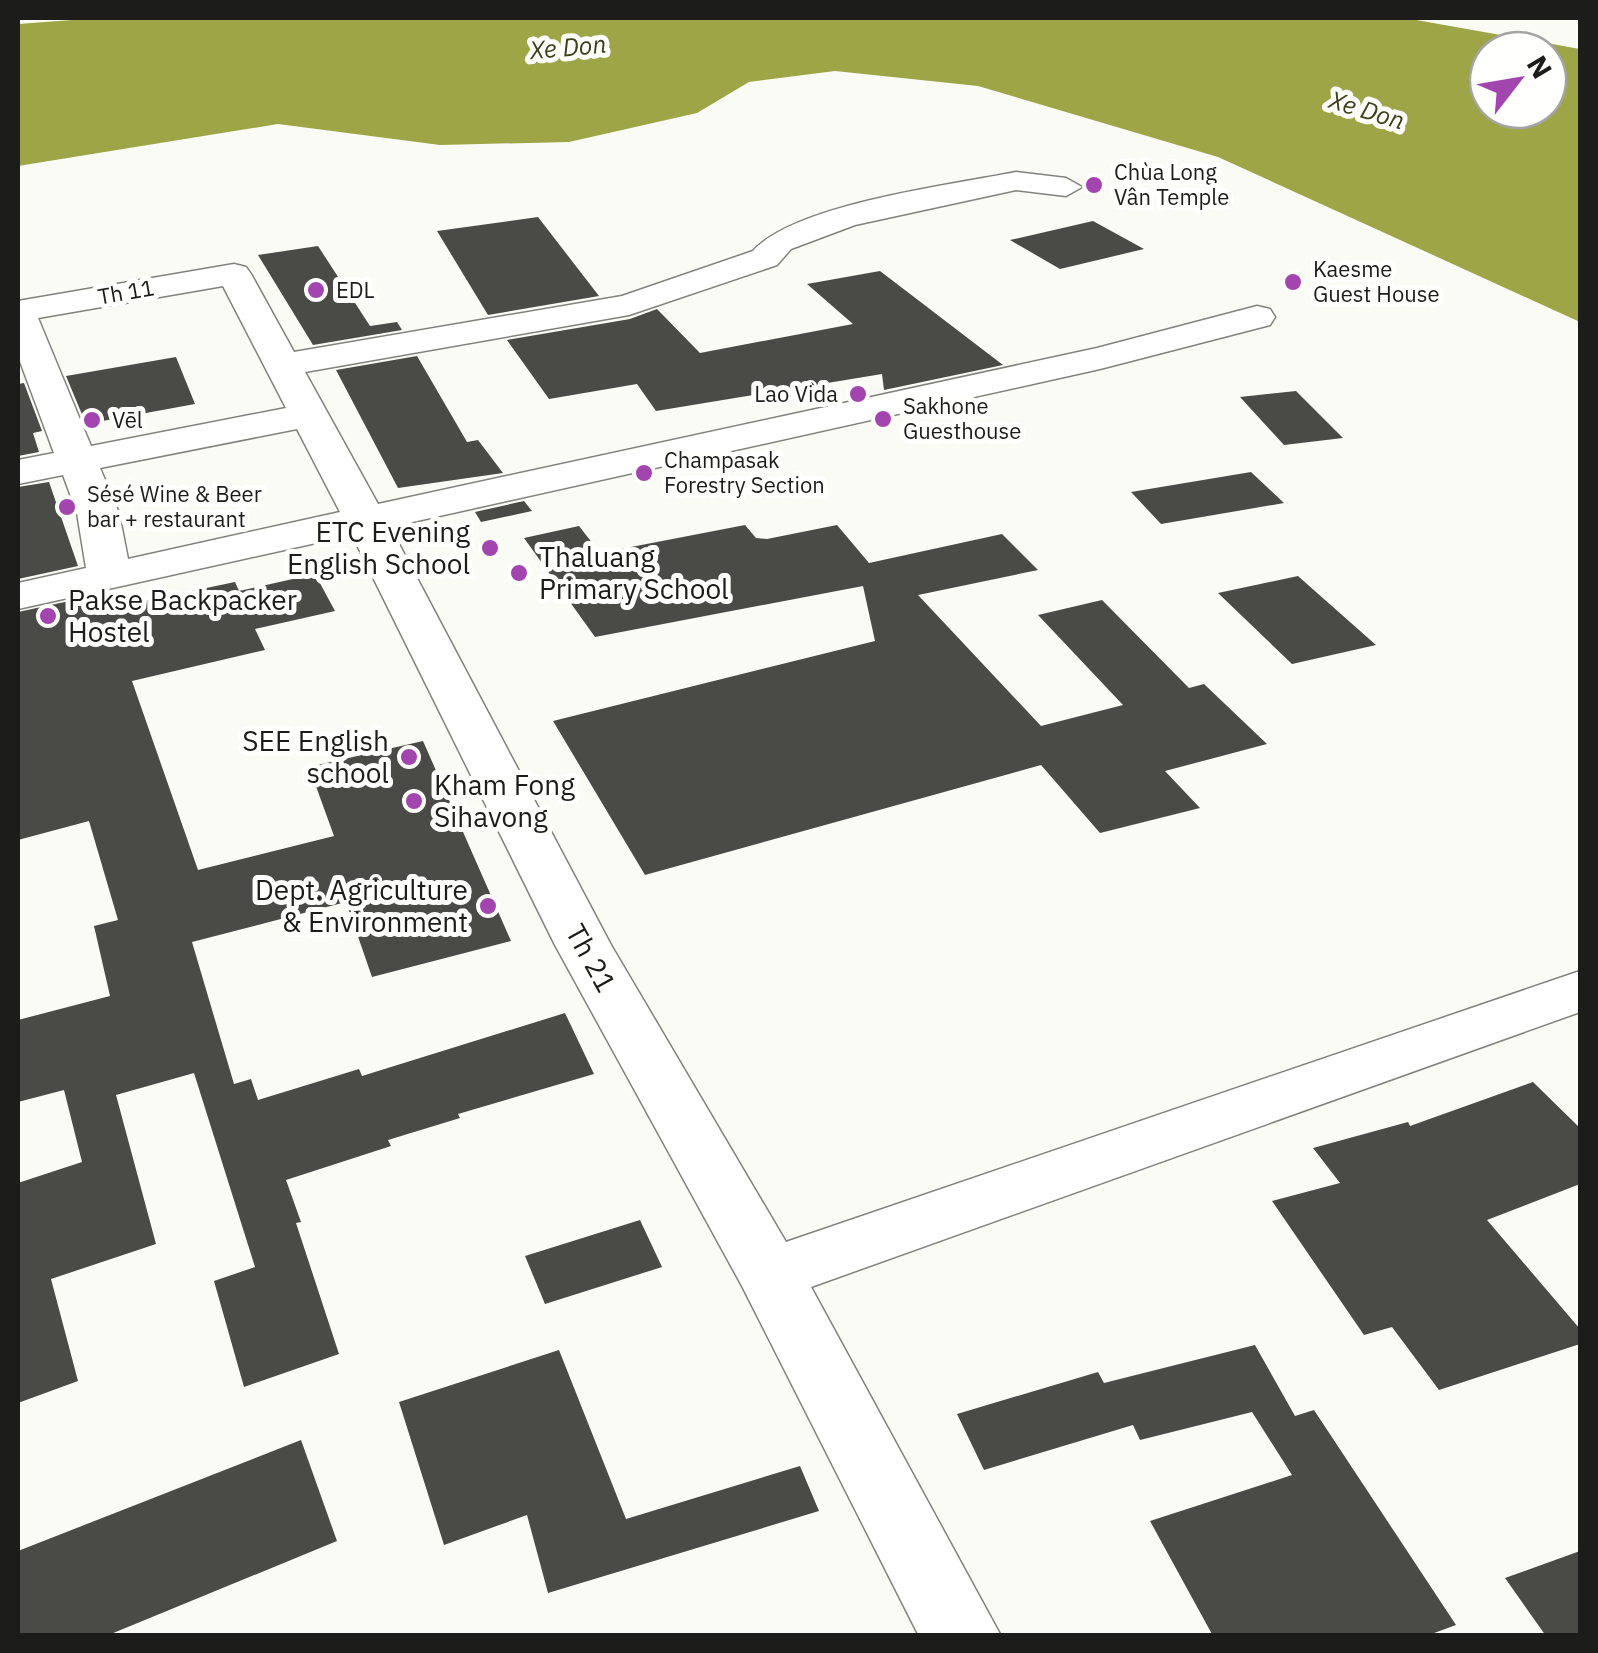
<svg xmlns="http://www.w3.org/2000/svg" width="1598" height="1653" viewBox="0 0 1598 1653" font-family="'IBM Plex Sans',sans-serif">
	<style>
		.water { fill: #9ea547; fill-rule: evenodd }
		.building { fill: #4a4a46 }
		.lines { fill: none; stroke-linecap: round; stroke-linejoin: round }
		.minor-casing { stroke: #82827d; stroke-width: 3 }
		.minor { fill: #fff; fill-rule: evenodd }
		.poi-dot { fill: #a345af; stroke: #fffffe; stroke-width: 4 }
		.labels { text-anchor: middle; stroke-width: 10; stroke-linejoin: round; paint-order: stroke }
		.far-poi-label { font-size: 22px; fill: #1c1c1a; stroke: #fffffe; text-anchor: start }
		.far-street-label { font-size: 22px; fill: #1c1c1a; stroke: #fffffe }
		.far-water-label { font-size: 25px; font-style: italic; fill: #3e4119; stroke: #fffffe }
		.poi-label { font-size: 28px; fill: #1c1c1a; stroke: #fffffe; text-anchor: end }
		.street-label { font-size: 28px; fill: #1c1c1a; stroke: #fffffe }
	</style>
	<rect width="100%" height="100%" fill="#fafbf5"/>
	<!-- water -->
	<path class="water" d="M 99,18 L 1405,18 L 1580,49 L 1580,322 L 1218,157 L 978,86 L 835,71 L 749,82 L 697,113 L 569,142 L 440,145 L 278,124 L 18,166 L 18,24 ZM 1488,50 L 1548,50 L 1548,110 L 1488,110 Z"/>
	<!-- building -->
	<g class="building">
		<path d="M 538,217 L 599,296 L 488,315 L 437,231 Z"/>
		<path d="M 1093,221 L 1144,249 L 1060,269 L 1010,240 Z"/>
		<path d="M 318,246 L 370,326 L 397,322 L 402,330 L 313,345 L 258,255 Z"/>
		<path d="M 880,271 L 1003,365 L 884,390 L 882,374 L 656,411 L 637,384 L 549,399 L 507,340 L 630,319 L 657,309 L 700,353 L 853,324 L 807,284 Z"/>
		<path d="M 417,356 L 467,442 L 478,440 L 503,473 L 398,488 L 336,370 Z"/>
		<path d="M 176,357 L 195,404 L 86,424 L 66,376 Z"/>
		<path d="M 24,383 L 42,431 L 33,433 L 39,452 L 18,456 L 18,384 Z"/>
		<path d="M 1296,391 L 1343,438 L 1284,445 L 1240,397 Z"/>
		<path d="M 1251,472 L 1284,503 L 1161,524 L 1131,492 Z"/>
		<path d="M 49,482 L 78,566 L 18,579 L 18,487 Z"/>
		<path d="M 524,501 L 532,511 L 481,522 L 475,512 Z"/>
		<path d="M 745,525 L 756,538 L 767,539 L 837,525 L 869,563 L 1002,534 L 1038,570 L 918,595 L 1041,726 L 1123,705 L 1038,615 L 1102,600 L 1189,688 L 1204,684 L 1267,744 L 1165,771 L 1200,808 L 1100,833 L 1041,765 L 645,875 L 553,721 L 875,641 L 863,586 L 595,637 L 524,538 L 579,526 L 600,553 Z"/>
		<path d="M 315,574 L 335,611 L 255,629 L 265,650 L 132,681 L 198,870 L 334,836 L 309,767 L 423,741 L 511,941 L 372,977 L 346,902 L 192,942 L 234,1084 L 251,1079 L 258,1100 L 359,1069 L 362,1076 L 565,1013 L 594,1074 L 458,1114 L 460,1118 L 388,1140 L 391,1146 L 286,1180 L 301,1222 L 296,1223 L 339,1354 L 244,1387 L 214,1281 L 255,1267 L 194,1073 L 116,1095 L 156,1244 L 51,1279 L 78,1381 L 18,1403 L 18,1183 L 82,1162 L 64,1090 L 18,1102 L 18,1020 L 110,996 L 94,926 L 118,920 L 89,821 L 18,840 L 18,612 L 88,597 L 90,603 L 98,601 L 101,610 L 235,582 L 239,591 Z"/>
		<path d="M 1298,576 L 1307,584 L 1376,645 L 1292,664 L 1218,593 Z"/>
		<path d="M 1533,1082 L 1580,1128 L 1580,1184 L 1487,1220 L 1580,1329 L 1580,1344 L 1439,1390 L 1392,1327 L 1364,1335 L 1272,1201 L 1340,1183 L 1313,1148 L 1408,1122 L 1410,1126 Z"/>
		<path d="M 640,1220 L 662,1267 L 545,1304 L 525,1256 Z"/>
		<path d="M 1255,1345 L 1295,1416 L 1314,1410 L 1456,1625 L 1426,1636 L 1213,1636 L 1150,1521 L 1292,1475 L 1252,1412 L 1140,1440 L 1133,1425 L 984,1470 L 957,1414 L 1098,1372 L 1104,1383 Z"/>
		<path d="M 559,1350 L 626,1519 L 800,1466 L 819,1511 L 548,1593 L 527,1515 L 444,1545 L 399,1402 Z"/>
		<path d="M 301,1440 L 337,1541 L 106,1636 L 18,1636 L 18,1551 Z"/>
		<path d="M 1580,1551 L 1580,1636 L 1546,1636 L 1505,1578 Z"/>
	</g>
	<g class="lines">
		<!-- minor casing -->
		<g class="minor-casing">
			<path id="minor" d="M 1016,172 L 1066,178 L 1082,187 L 1066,196 L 1016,190 L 855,225 L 791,249 L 777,265 L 629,315 L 305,372 L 378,504 L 1097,348 L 1257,306 L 1270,309 L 1275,317 L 1270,325 L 1100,369 L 390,527 L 611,945 L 786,1242 L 1580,971 L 1580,1012 L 811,1287 L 1001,1636 L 919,1636 L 742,1286 L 555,945 L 352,535 L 18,609 L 18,583 L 86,568 L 77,513 L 63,475 L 18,484 L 18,460 L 54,453 L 18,356 L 18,301 L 234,264 L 246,267 L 251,274 L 294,352 L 622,296 L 753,251 C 795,204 951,185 1016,172 ZM 223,286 L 286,408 L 91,446 L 38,318 ZM 297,429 L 340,512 L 128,559 L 119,513 L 100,468 Z"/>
		</g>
		<!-- minor -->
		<use href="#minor" class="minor"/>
	</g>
	<!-- markers -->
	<g class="poi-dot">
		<circle cx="1094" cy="185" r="10"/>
		<circle cx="1293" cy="282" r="10"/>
		<circle cx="316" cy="290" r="10"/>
		<circle cx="858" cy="394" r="10"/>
		<circle cx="883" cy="419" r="10"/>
		<circle cx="92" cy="420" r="10"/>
		<circle cx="644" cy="473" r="10"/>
		<circle cx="67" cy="507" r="10"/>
		<circle cx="490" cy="548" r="10"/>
		<circle cx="519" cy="573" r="10"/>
		<circle cx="48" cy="616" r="10"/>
		<circle cx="409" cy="757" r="10"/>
		<circle cx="414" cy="801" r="10"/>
		<circle cx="488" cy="906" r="10"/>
	</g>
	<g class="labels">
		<!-- far-poi labels -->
		<g class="far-poi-label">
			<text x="1114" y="180">Chùa Long<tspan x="1114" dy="25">Vân Temple</tspan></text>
			<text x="1313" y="277">Kaesme<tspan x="1313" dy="25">Guest House</tspan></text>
			<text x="336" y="298">EDL</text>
			<text x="838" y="402" text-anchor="end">Lao Vida</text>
			<text x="903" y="414">Sakhone<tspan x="903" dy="25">Guesthouse</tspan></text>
			<text x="112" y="428">Vēl</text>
			<text x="664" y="468">Champasak<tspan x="664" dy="25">Forestry Section</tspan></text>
			<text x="87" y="502">Sésé Wine &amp; Beer<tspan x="87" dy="25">bar + restaurant</tspan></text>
		</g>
		<!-- far-street labels -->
		<g class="far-street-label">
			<text transform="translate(126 292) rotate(-10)" y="8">Th 11</text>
		</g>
		<!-- far-water labels -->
		<g class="far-water-label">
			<text transform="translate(568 47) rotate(-5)" y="9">Xe Don</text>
			<text transform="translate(1367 110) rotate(17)" y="9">Xe Don</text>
		</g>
		<!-- poi labels -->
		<g class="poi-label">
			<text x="470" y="542">ETC Evening<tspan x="470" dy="32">English School</tspan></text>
			<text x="539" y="567" text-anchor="start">Thaluang<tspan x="539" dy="32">Primary School</tspan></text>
			<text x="68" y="610" text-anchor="start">Pakse Backpacker<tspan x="68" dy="32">Hostel</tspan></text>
			<text x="389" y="751">SEE English<tspan x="389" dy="32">school</tspan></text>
			<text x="434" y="795" text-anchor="start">Kham Fong<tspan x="434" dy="32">Sihavong</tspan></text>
			<text x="468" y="900">Dept. Agriculture<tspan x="468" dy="32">&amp; Environment</tspan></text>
		</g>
		<!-- street labels -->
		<g class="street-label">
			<text transform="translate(591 958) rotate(61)" y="10">Th 21</text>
		</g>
	</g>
	<!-- border -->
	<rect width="1598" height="1653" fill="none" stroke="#1c1c1a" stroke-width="40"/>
	<!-- north arrow -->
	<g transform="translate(1518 80) rotate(59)"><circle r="48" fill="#fffffe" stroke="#a4a4a3" stroke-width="2.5"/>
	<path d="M0-8L18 38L0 25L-18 38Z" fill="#a345af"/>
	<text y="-15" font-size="28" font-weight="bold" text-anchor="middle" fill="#1c1c1a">N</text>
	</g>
</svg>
